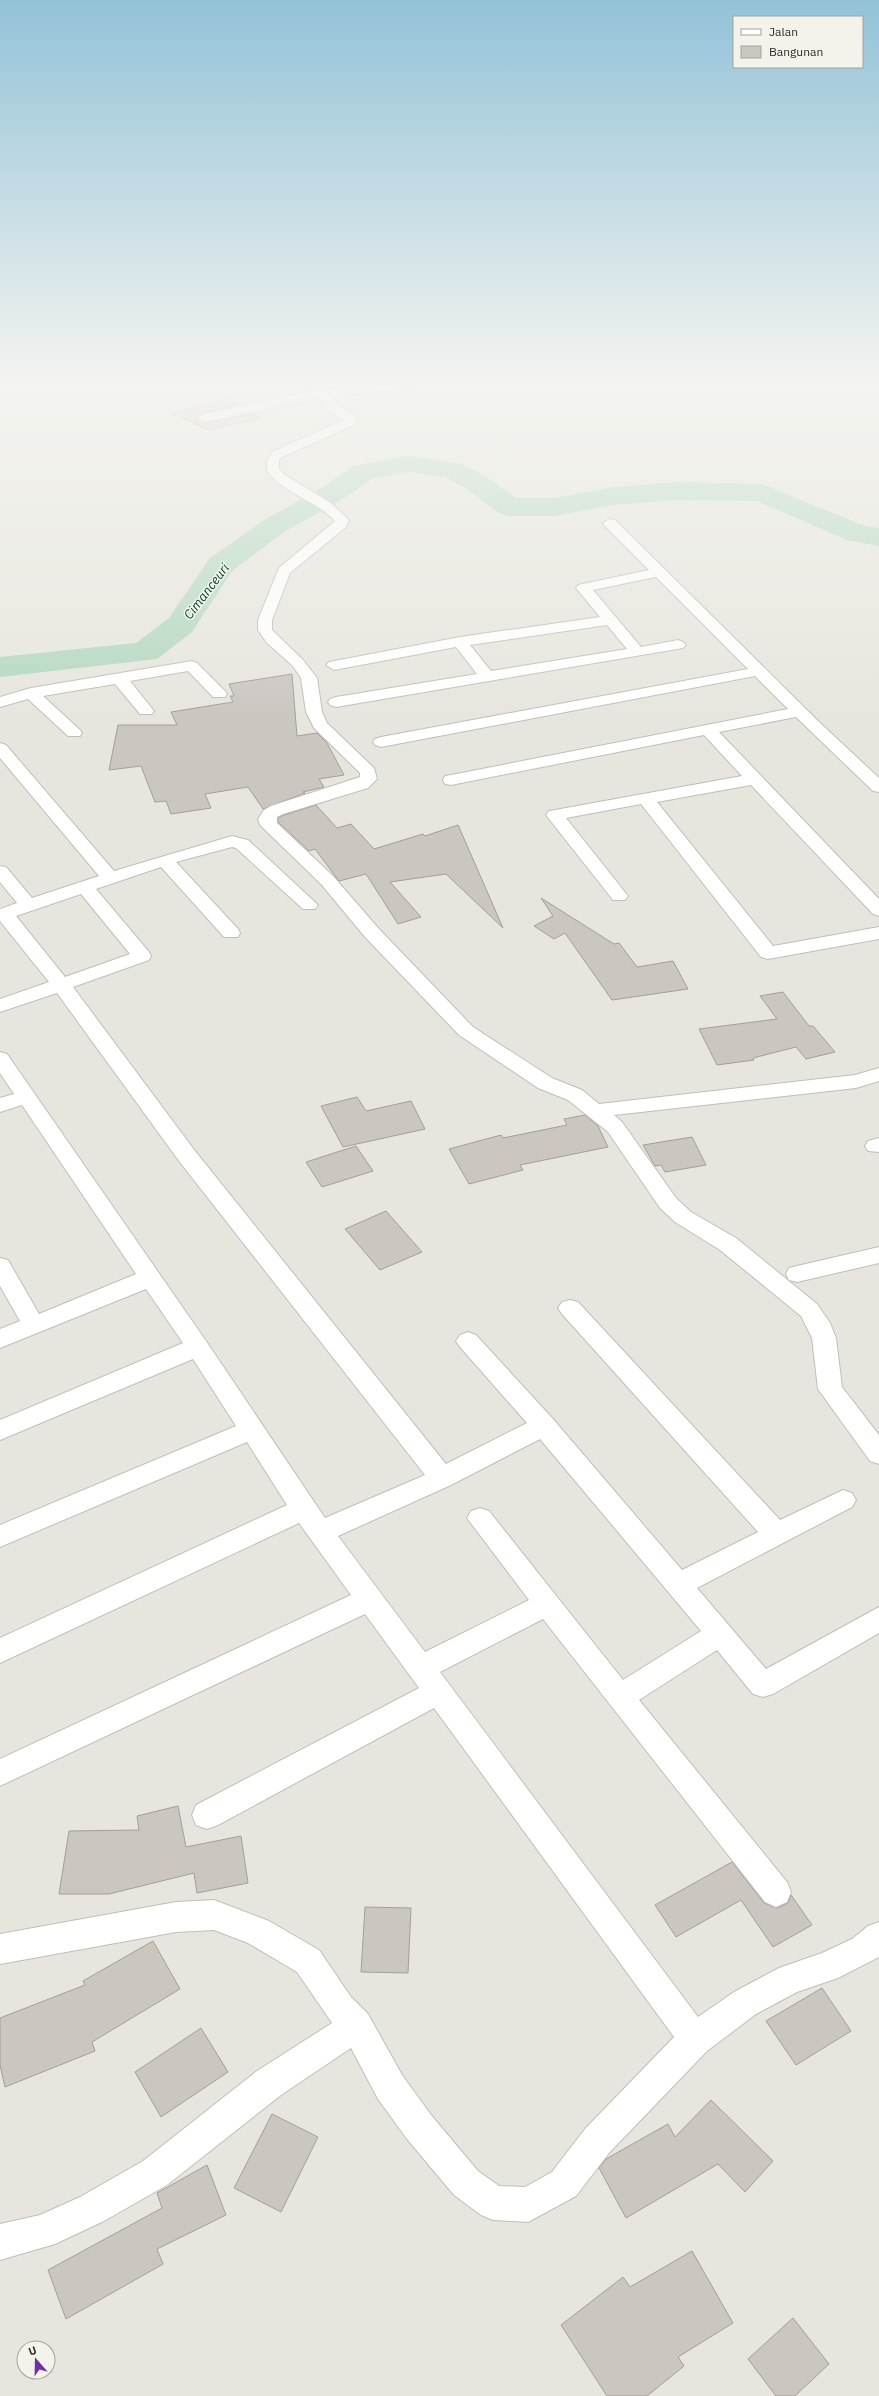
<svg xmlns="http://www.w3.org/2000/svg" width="879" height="2396" viewBox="0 0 879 2396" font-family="'IBM Plex Sans',sans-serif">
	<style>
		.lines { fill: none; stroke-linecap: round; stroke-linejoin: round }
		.river { fill: #b4d8c0; fill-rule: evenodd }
		.building { fill: #ccc6c1; stroke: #a39e98 }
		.street-casing { stroke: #c0beb7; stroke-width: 2 }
		.street { fill: #fff; fill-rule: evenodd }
		.labels { text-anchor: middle; stroke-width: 3; stroke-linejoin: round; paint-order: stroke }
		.far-water-label { font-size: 13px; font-style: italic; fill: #044425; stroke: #f4f3eb }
	</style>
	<rect width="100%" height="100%" fill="#e7e6de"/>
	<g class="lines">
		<!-- river -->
		<path class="river" d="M 408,456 L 462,464 L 485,476 L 516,498 L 554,498 L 613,487 L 677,482 L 762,484 L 865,526 L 879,528 L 879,546 L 847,540 L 757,501 L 677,500 L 613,505 L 554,516 L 509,516 L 499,513 L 465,488 L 445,477 L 408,472 L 372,479 L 343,499 L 284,532 L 232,571 L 192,632 L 157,659 L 0,677 L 0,657 L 136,643 L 169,618 L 210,558 L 264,520 L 323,487 L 353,466 Z"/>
	</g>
	<!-- building -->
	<g class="building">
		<path d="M 228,399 L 238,405 L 204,413 L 197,418 L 204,423 L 252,414 L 260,418 L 209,430 L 171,413 Z"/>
		<path d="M 292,674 L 297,736 L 317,733 L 327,743 L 344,775 L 319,779 L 324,787 L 303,792 L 305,793 L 263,809 L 248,787 L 205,794 L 211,808 L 171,814 L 166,801 L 155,802 L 141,766 L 109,770 L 118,725 L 177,725 L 171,712 L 233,702 L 230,696 L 234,696 L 229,684 Z"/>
		<path d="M 316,805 L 337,828 L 351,824 L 374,849 L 423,834 L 425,836 L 458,825 L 503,928 L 446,874 L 390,882 L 421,917 L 398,924 L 366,874 L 339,881 L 315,849 L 309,851 L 278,822 L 278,818 L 284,815 Z"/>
		<path d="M 541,898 L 614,944 L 619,943 L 637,967 L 673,961 L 688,989 L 612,1000 L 565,933 L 554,939 L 534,926 L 553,916 Z"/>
		<path d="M 783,992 L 809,1026 L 813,1026 L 835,1052 L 806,1059 L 796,1047 L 753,1058 L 754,1060 L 717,1065 L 699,1029 L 777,1019 L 760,996 Z"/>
		<path d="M 357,1097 L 366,1111 L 411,1101 L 425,1129 L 343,1147 L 321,1106 Z"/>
		<path d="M 585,1115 L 598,1126 L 608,1147 L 520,1165 L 523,1170 L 469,1184 L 449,1149 L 501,1135 L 503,1138 L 567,1125 L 564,1119 Z"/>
		<path d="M 692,1137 L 706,1165 L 665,1172 L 661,1165 L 655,1166 L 643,1145 Z"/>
		<path d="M 356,1146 L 373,1171 L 322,1187 L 306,1162 Z"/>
		<path d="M 386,1211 L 422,1252 L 380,1270 L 345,1229 Z"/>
		<path d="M 178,1806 L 186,1847 L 241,1836 L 248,1883 L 197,1893 L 194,1873 L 109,1894 L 59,1894 L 69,1831 L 139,1830 L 137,1816 Z"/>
		<path d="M 732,1862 L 764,1903 L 777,1908 L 788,1903 L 791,1895 L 812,1925 L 773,1947 L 741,1900 L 676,1937 L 655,1905 Z"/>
		<path d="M 365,1907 L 411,1908 L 408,1973 L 361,1972 Z"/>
		<path d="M 153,1941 L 180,1989 L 92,2042 L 95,2051 L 5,2087 L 0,2065 L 0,2018 L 85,1985 L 83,1981 Z"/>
		<path d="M 822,1988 L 851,2031 L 796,2065 L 766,2021 Z"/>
		<path d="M 201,2028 L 228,2072 L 161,2117 L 135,2072 Z"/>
		<path d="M 711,2100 L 773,2161 L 745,2192 L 718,2164 L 626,2218 L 599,2168 L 606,2159 L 668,2124 L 675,2137 Z"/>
		<path d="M 272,2114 L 318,2137 L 281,2212 L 234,2188 Z"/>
		<path d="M 207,2165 L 226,2215 L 157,2249 L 163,2264 L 66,2319 L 48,2270 L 162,2208 L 157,2193 Z"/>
		<path d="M 692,2251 L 733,2323 L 678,2357 L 684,2366 L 647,2396 L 607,2396 L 561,2325 L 623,2277 L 630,2287 Z"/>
		<path d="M 793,2318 L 829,2364 L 795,2396 L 776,2396 L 748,2359 Z"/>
	</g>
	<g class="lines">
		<!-- street casing -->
		<g class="street-casing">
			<g id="street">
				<path d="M 380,383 L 419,383 L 413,387 L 332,396 L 338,405 L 355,417 L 357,420 L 354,425 L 282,457 L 279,460 L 279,469 L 285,475 L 331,503 L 349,520 L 346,527 L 290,573 L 272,620 L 272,630 L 303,660 L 317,678 L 322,712 L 327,723 L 374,768 L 377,779 L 368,788 L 283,814 L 277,817 L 277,823 L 333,876 L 379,929 L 473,1027 L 552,1078 L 582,1090 L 599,1104 L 855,1075 L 879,1068 L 879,1081 L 856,1088 L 614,1115 L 622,1122 L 676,1198 L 691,1212 L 736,1238 L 817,1304 L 830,1323 L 836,1338 L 842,1387 L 879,1435 L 879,1464 L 870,1461 L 818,1389 L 812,1338 L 801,1316 L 720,1250 L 675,1222 L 660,1208 L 608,1132 L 568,1100 L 538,1088 L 459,1035 L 365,937 L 321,884 L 260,825 L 258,819 L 264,810 L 271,806 L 360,777 L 360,773 L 314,728 L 306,712 L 301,678 L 293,666 L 267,643 L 258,630 L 258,620 L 279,568 L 335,521 C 315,499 284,495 267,470 L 267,460 L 274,451 L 344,420 L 329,410 L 320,398 L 204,422 L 198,418 L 204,414 L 313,391 Z"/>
				<path d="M 610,519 L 615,520 L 818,721 L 879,778 L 879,792 L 873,791 L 796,717 L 719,732 L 879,899 L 879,916 L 873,914 L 751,785 L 657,802 L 773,946 L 879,927 L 879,939 L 768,959 L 761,957 L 641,804 L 566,818 L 628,896 L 625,900 L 613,900 L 546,815 L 549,811 L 555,810 L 742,776 L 704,735 L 451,785 L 445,784 L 443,780 L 445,776 L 451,775 L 788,709 L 755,676 L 381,747 L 375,745 L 373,742 L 375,739 L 381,737 L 748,669 L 656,577 L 593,590 L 641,647 L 678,640 L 683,642 L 686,645 L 683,648 L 336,707 L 330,705 L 328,702 L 330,699 L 336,697 L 477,674 L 456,647 L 334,670 L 326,665 L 329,662 L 460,637 L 600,617 L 576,588 L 578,585 L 649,570 L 605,526 L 603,523 ZM 607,625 L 627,649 L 491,671 L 470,645 Z"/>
				<path d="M 192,661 L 197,663 L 225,691 L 227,694 L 225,697 L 213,697 L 188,671 L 130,681 L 154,711 L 152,714 L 140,714 L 115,684 L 43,696 L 80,730 L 82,733 L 80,736 L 68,736 L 28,699 L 0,707 L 0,697 L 31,688 Z"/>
				<path d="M 0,743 L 6,745 L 114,871 L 232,836 L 248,840 L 318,905 L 315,909 L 303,909 L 236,848 L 232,847 L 176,862 L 238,929 L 240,933 L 238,937 L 224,937 L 161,867 L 96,889 L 149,952 L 151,956 L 149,960 L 73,987 L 195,1151 L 446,1464 L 527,1423 L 460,1347 L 456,1341 L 460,1335 L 468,1332 L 476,1335 L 553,1419 L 682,1570 L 758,1532 L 562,1314 L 558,1308 L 562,1302 L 570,1300 L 578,1302 L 780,1520 L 843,1490 L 852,1493 L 856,1500 L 852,1507 L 697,1588 L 766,1669 L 879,1607 L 879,1633 L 773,1694 L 763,1697 L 753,1694 L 717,1650 L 639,1700 L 787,1882 L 791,1892 L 787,1902 L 776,1907 L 765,1902 L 543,1619 L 440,1672 L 698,2017 L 734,1992 L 779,1968 L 822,1953 L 852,1939 L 868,1926 L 879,1922 L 879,1957 L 838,1978 L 797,1992 L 756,2014 L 707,2051 L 609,2153 L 576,2196 L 528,2222 L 493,2220 L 481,2215 L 454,2195 L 407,2139 L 378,2099 L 351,2048 L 281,2095 L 167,2185 L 104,2221 L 55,2244 L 0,2260 L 0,2224 L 40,2215 L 80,2197 L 143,2161 L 257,2071 L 332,2023 L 297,1972 L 248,1943 L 214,1930 L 176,1932 L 0,1964 L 0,1934 L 176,1902 L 214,1900 L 269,1921 L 319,1950 L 351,1997 L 368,2014 L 402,2075 L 431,2115 L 478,2171 L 499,2186 L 525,2187 L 552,2172 L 585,2129 L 674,2037 L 434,1708 L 218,1825 L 207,1829 L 196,1825 L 192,1815 L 196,1805 L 419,1688 L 365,1614 L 0,1786 L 0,1759 L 351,1595 L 299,1523 L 0,1663 L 0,1638 L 287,1505 L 247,1442 L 0,1547 L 0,1525 L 236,1426 L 193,1359 L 0,1440 L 0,1420 L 183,1343 L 146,1289 L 0,1348 L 0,1329 L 20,1321 L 0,1286 L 0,1258 L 8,1260 L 39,1314 L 136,1274 L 22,1105 L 0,1112 L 0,1098 L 14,1094 L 0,1073 L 0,1052 L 7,1054 L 206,1341 L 325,1518 L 425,1475 L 179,1161 L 57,993 L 0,1012 L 0,999 L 49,982 L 0,921 L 0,909 L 17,903 L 0,882 L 0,866 L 6,867 L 32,898 L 99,876 L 0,758 ZM 81,894 L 130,954 L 65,977 L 16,916 ZM 540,1439 L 701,1631 L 623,1680 L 489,1511 L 480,1508 L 471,1511 L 467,1518 L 529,1600 L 425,1652 L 338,1536 L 451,1485 Z"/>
				<path d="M 879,1138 L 879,1152 L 868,1151 L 865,1146 L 868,1141 Z"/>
				<path d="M 879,1247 L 879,1263 L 797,1282 L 789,1280 L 786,1274 L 789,1268 L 797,1266 Z"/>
			</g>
		</g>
		<!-- street -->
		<use href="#street" class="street"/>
	</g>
	<!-- sky -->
	<linearGradient id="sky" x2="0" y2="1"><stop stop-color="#93c2d8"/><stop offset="0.53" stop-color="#f4f4f0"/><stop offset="1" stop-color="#f4f4f0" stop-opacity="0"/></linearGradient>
	<rect width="879" height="719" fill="url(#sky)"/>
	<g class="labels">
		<!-- far-water labels -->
		<g class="far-water-label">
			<text transform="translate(206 591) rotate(-53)" y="5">Cimanceuri</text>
		</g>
	</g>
	<!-- legend -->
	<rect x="733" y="16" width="130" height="52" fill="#f4f3eb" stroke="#a3a39d"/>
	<rect x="741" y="29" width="20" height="6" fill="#ffffff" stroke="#a3a39d"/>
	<text x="769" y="36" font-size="12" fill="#2a2a27">Jalan</text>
	<rect x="741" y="46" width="20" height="12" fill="#ccc6c1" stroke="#a3a39d"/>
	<text x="769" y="56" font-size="12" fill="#2a2a27">Bangunan</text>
	<!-- north arrow -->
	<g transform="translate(36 2360) rotate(340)"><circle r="19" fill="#f4f3eb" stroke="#a3a39d"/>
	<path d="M0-3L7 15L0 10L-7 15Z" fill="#712fa3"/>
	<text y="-6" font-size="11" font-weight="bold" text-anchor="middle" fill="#2a2a27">U</text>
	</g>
</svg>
